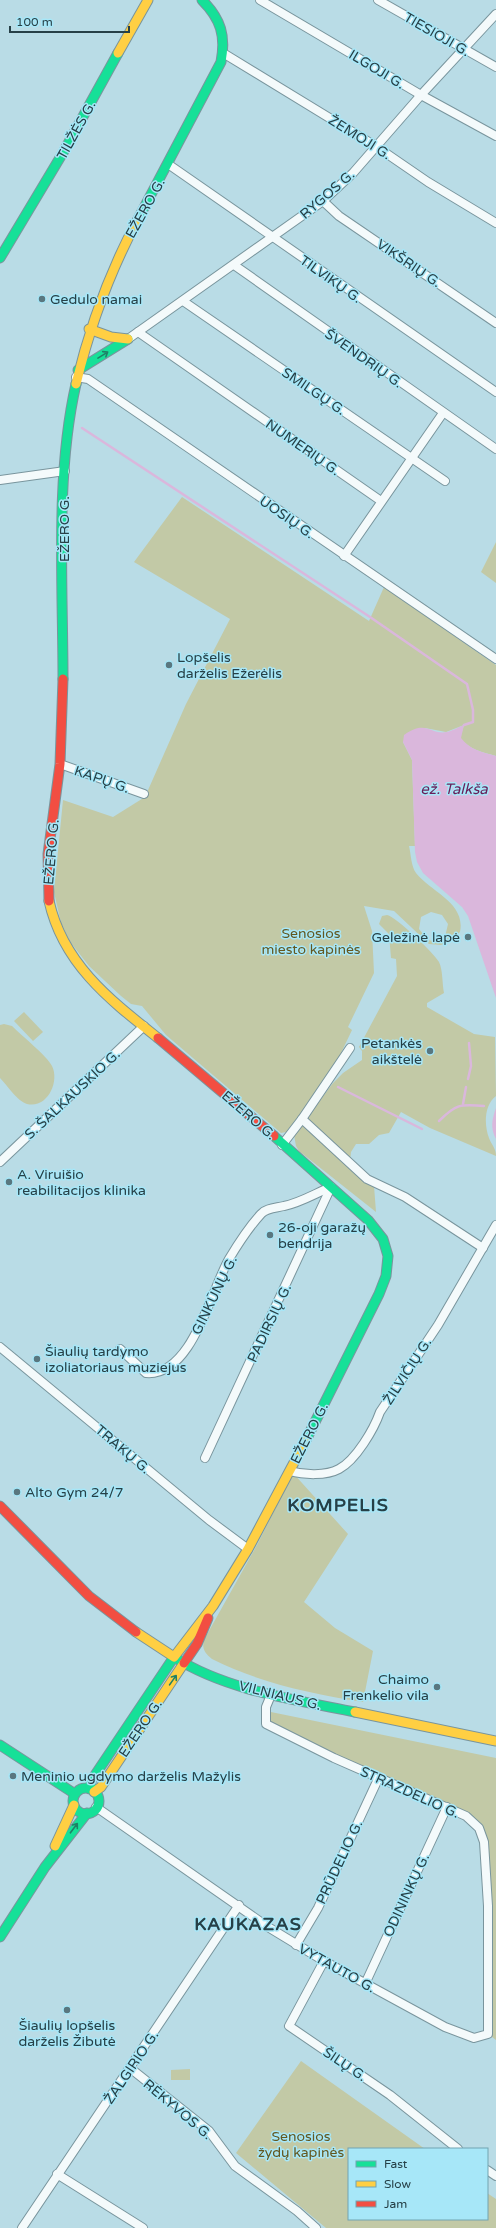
<svg xmlns="http://www.w3.org/2000/svg" width="496" height="2228" viewBox="0 0 496 2228" font-family="'Varela Round',sans-serif">
	<style>
		.green { fill: #c2c9a6; fill-rule: evenodd }
		.water { fill: #dab7dc }
		.lines { fill: none; stroke-linecap: round; stroke-linejoin: round }
		.stream { stroke: #dab7dc; stroke-width: 2.5 }
		.street-casing { stroke: #79959d; stroke-width: 10 }
		.fast-casing { stroke: #79959d; stroke-width: 11 }
		.slow-casing { stroke: #79959d; stroke-width: 11 }
		.jam-casing { stroke: #79959d; stroke-width: 11 }
		.street { stroke: #f4fafb; stroke-width: 8 }
		.fast { stroke: #16e098; stroke-width: 9 }
		.slow { stroke: #ffcf43; stroke-width: 9 }
		.jam { stroke: #f24e42; stroke-width: 9 }
		.oneway { stroke: #208067 }
		.poi-dot { fill: #59777f; stroke: #a7e7f8; stroke-width: 1.5 }
		.labels { text-anchor: middle; stroke-width: 3; stroke-linejoin: round; paint-order: stroke }
		.street-label { font-size: 14px; fill: #264047; stroke: #a7e7f8 }
		.poi-label { font-size: 14px; fill: #264047; stroke: #a7e7f8; text-anchor: start }
		.park-label { font-size: 14px; fill: #63571f; stroke: #a7e7f8 }
		.water-label { font-size: 15px; font-style: italic; fill: #681e59; stroke: #a7e7f8 }
		.district-label { font-size: 18px; font-weight: bold; letter-spacing: 1px; fill: #264047; stroke: #a7e7f8 }
	</style>
	<rect width="100%" height="100%" fill="#b9dce6"/>
	<!-- green -->
	<g class="green">
		<path d="M 182,497 L 369,621 L 384,587 L 496,665 L 496,756 C 482,752 470,750 460,738 L 464,725 L 446,732 L 425,728 L 403,742 L 412,760 L 415,846 L 409,846 C 411,854 411,866 416,873 C 431,892 466,903 460,932 L 448,942 L 441,945 L 429,944 L 394,911 L 364,906 L 372,931 L 374,973 L 348,1027 L 352,1030 L 331,1074 L 306,1108 L 286,1132 L 281,1133 L 166,1035 L 142,1006 L 131,1004 L 121,996 L 89,966 L 71,943 L 61,923 L 54,892 L 63,800 L 113,817 L 145,797 L 186,704 L 230,619 L 134,562 ZM 431,912 L 442,915 L 448,924 L 445,937 L 438,942 L 428,940 L 419,929 L 421,917 Z"/>
		<path d="M 496,542 L 496,583 L 481,572 Z"/>
		<path d="M 387,915 C 394,915 435,954 439,962 C 443,970 442,984 444,993 L 427,1003 L 427,1007 L 474,1034 L 495,1037 L 496,1096 C 484,1105 484,1125 489,1138 C 492,1146 496,1148 496,1156 L 430,1128 L 401,1112 L 389,1133 L 379,1135 L 369,1144 L 356,1144 L 351,1152 L 350,1161 L 374,1186 L 376,1212 L 299,1151 L 296,1146 L 294,1135 L 333,1083 L 343,1073 L 362,1060 L 362,1051 L 359,1047 L 397,976 L 396,959 L 391,958 L 389,934 L 379,924 L 382,916 Z"/>
		<path d="M 24,1012 L 43,1032 L 33,1041 L 14,1021 Z"/>
		<path d="M 4,1024 L 12,1026 C 21,1035 47,1056 52,1066 C 60,1082 47,1109 27,1104 C 17,1101 7,1085 0,1078 L 0,1025 Z"/>
		<path d="M 293,1473 L 348,1534 L 304,1602 L 335,1628 L 373,1651 L 363,1702 C 309,1693 260,1683 212,1659 C 204,1653 201,1647 205,1638 L 257,1545 Z"/>
		<path d="M 266,1711 L 496,1758 L 496,2040 L 488,2034 L 484,1842 L 466,1816 L 266,1724 Z"/>
		<path d="M 301,2061 L 425,2149 L 349,2149 L 349,2219 L 487,2219 L 487,2193 L 496,2199 L 496,2228 L 326,2228 L 236,2153 Z"/>
		<path d="M 190,2069 L 190,2080 L 171,2080 L 171,2070 Z"/>
	</g>
	<!-- water -->
	<g class="water">
		<path d="M 464,725 L 461,738 C 470,750 482,752 496,756 L 496,998 L 468,916 L 462,907 L 423,873 L 417,862 L 415,852 L 412,760 L 403,742 L 404,735 C 427,719 429,735 447,732 C 452,731 459,727 464,725 Z"/>
		<path d="M 496,1108 L 496,1139 C 490,1128 492,1119 496,1108 Z"/>
	</g>
	<g class="lines">
		<!-- stream -->
		<g class="stream">
			<path d="M 82,428 L 370,617 L 467,684 L 473,710 L 473,722 L 464,725"/>
			<path d="M 468,1079 L 471,1066 L 469,1043"/>
			<path d="M 338,1087 L 422,1129"/>
			<path d="M 463,1104 L 466,1087"/>
			<path d="M 439,1121 C 456,1104 460,1104 484,1106"/>
		</g>
		<!-- street casing -->
		<g class="street-casing">
			<g id="street">
				<path d="M 260,0 L 421,95 L 496,136"/>
				<path d="M 378,0 L 496,67"/>
				<path d="M 223,53 L 377,147 L 428,182 L 496,223"/>
				<path d="M 168,164 L 496,392"/>
				<path d="M 323,201 L 339,216 L 496,323"/>
				<path d="M 234,265 L 496,449"/>
				<path d="M 183,301 L 445,481"/>
				<path d="M 138,332 L 381,501"/>
				<path d="M 128,339 L 323,201 L 353,173 L 421,95 L 496,14"/>
				<path d="M 76,377 L 88,379 L 496,659"/>
				<path d="M 0,480 L 65,471"/>
				<path d="M 344,556 L 443,413"/>
				<path d="M 60,764 L 144,794"/>
				<path d="M 302,1119 L 367,1179 L 405,1197 L 483,1248"/>
				<path d="M 282,1145 L 302,1119 L 350,1048"/>
				<path d="M 0,1162 L 144,1026"/>
				<path d="M 0,1347 L 209,1520 L 248,1549"/>
				<path d="M 120,1349 L 146,1373 C 192,1377 211,1290 229,1259 C 238,1244 249,1227 261,1214 C 266,1208 276,1208 284,1206 C 300,1203 316,1193 331,1187"/>
				<path d="M 205,1458 L 331,1187"/>
				<path d="M 290,1471 C 304,1475 326,1476 339,1469 C 356,1460 374,1429 380,1412 L 438,1325 L 496,1225"/>
				<path d="M 96,1807 L 268,1927 L 324,1961 L 445,2027 L 474,2038 L 488,2034 L 488,1906 L 484,1842 L 479,1828 L 466,1816 L 334,1758 L 266,1724 L 266,1707 L 271,1695"/>
				<path d="M 296,1945 L 318,1908 L 379,1777"/>
				<path d="M 324,1961 L 289,2026 L 390,2095 L 458,2149"/>
				<path d="M 365,1984 L 447,1807"/>
				<path d="M 130,2068 L 209,2131 L 235,2166 L 297,2211 L 316,2228"/>
				<path d="M 487,2170 L 496,2176"/>
				<path d="M 57,2174 L 143,2228"/>
				<path d="M 22,2228 L 239,1905"/>
			</g>
		</g>
		<!-- fast casing -->
		<g class="fast-casing">
			<g id="fast">
				<path d="M 137,221 L 221,62 C 226,36 221,19 202,0"/>
				<path d="M 0,258 L 64,151 L 118,53"/>
				<path d="M 78,370 L 128,339"/>
				<path d="M 63,679 C 63,584 55,476 76,384"/>
				<path d="M 274,1136 L 368,1220 L 383,1239 L 388,1256 L 386,1276 L 379,1294 L 306,1440"/>
				<path d="M 0,1745 L 75,1794"/>
				<circle cx="86" cy="1801" r="13"/>
				<path d="M 90,1789 L 91,1781 L 174,1657 C 225,1690 296,1700 355,1712"/>
				<path d="M 0,1937 L 45,1867 L 87,1813"/>
			</g>
		</g>
		<!-- slow casing -->
		<g class="slow-casing">
			<g id="slow">
				<path d="M 118,53 L 148,0"/>
				<path d="M 89,329 L 111,337 L 128,339"/>
				<path d="M 76,384 C 90,326 109,273 137,221"/>
				<path d="M 49,901 C 63,964 110,1000 158,1038"/>
				<path d="M 136,1632 L 174,1657 L 213,1606 L 248,1549 L 306,1440"/>
				<path d="M 355,1712 L 496,1741"/>
				<path d="M 94,1792 L 101,1787 L 184,1663"/>
				<path d="M 55,1846 L 74,1805"/>
			</g>
		</g>
		<!-- jam casing -->
		<g class="jam-casing">
			<g id="jam">
				<path d="M 49,901 L 48,854 L 60,764 L 63,679"/>
				<path d="M 158,1038 L 274,1136"/>
				<path d="M 0,1506 L 89,1596 L 136,1632"/>
				<path d="M 184,1663 L 197,1644 L 208,1618"/>
			</g>
		</g>
		<!-- street -->
		<use href="#street" class="street"/>
		<!-- fast -->
		<use href="#fast" class="fast"/>
		<!-- slow -->
		<use href="#slow" class="slow"/>
		<!-- jam -->
		<use href="#jam" class="jam"/>
	</g>
	<!-- one-way arrows -->
	<defs><path id="oneway-shaft" d="M-6 0H5M1.5-3L5.5 0L1.5 3" fill="none" stroke-width="1.6" stroke-linecap="round" stroke-linejoin="round"/></defs>
	<g class="oneway">
		<use href="#oneway-shaft" transform="translate(103 355) rotate(-32)"/>
		<use href="#oneway-shaft" transform="translate(173 1680) rotate(-55)"/>
		<use href="#oneway-shaft" transform="translate(74 1828) rotate(-53)"/>
	</g>
	<!-- markers -->
	<g class="poi-dot">
		<circle cx="42" cy="299" r="4"/>
		<circle cx="169" cy="665" r="4"/>
		<circle cx="468" cy="937" r="4"/>
		<circle cx="430" cy="1051" r="4"/>
		<circle cx="9" cy="1182" r="4"/>
		<circle cx="270" cy="1235" r="4"/>
		<circle cx="37" cy="1359" r="4"/>
		<circle cx="17" cy="1492" r="4"/>
		<circle cx="437" cy="1687" r="4"/>
		<circle cx="13" cy="1776" r="4"/>
		<circle cx="67" cy="2010" r="4"/>
	</g>
	<g class="labels">
		<!-- street labels -->
		<g class="street-label">
			<text transform="translate(437 34) rotate(30)" y="5">TIESIOJI G.</text>
			<text transform="translate(377 69) rotate(31)" y="5">ILGOJI G.</text>
			<text transform="translate(76 130) rotate(-61)" y="5">TILŽĖS G.</text>
			<text transform="translate(360 137) rotate(32)" y="5">ŽEMOJI G.</text>
			<text transform="translate(327 194) rotate(-41)" y="5">RYGOS G.</text>
			<text transform="translate(145 208) rotate(-61)" y="5">EŽERO G.</text>
			<text transform="translate(409 263) rotate(34)" y="5">VIKŠRIŲ G.</text>
			<text transform="translate(331 279) rotate(35)" y="5">TILVIKŲ G.</text>
			<text transform="translate(364 358) rotate(35)" y="5">ŠVENDRIŲ G.</text>
			<text transform="translate(314 391) rotate(34)" y="5">SMILGŲ G.</text>
			<text transform="translate(303 447) rotate(35)" y="5">NUMERIŲ G.</text>
			<text transform="translate(287 517) rotate(35)" y="5">UOSIŲ G.</text>
			<text transform="translate(64 529) rotate(-90)" y="5">EŽERO G.</text>
			<text transform="translate(102 779) rotate(19)" y="5">KAPŲ G.</text>
			<text transform="translate(51 852) rotate(-85)" y="5">EŽERO G.</text>
			<text transform="translate(72 1094) rotate(-43)" y="5">S. ŠALKAUSKIO G.</text>
			<text transform="translate(249 1115) rotate(41)" y="5">EŽERO G.</text>
			<text transform="translate(214 1295) rotate(-64)" y="5">GINKŪNŲ G.</text>
			<text transform="translate(269 1323) rotate(-65)" y="5">PADIRSIŲ G.</text>
			<text transform="translate(407 1371) rotate(-57)" y="5">ŽILVIČIŲ G.</text>
			<text transform="translate(309 1433) rotate(-63)" y="5">EŽERO G.</text>
			<text transform="translate(123 1449) rotate(40)" y="5">TRAKŲ G.</text>
			<text transform="translate(280 1695) rotate(14)" y="5">VILNIAUS G.</text>
			<text transform="translate(140 1728) rotate(-56)" y="5">EŽERO G.</text>
			<text transform="translate(410 1792) rotate(24)" y="5">STRAZDELIO G.</text>
			<text transform="translate(339 1862) rotate(-65)" y="5">PRŪDELIO G.</text>
			<text transform="translate(406 1895) rotate(-65)" y="5">ODININKŲ G.</text>
			<text transform="translate(337 1968) rotate(29)" y="5">VYTAUTO G.</text>
			<text transform="translate(345 2064) rotate(34)" y="5">ŠILŲ G.</text>
			<text transform="translate(131 2067) rotate(-56)" y="5">ŽALGIRIO G.</text>
			<text transform="translate(178 2109) rotate(40)" y="5">RĖKYVOS G.</text>
		</g>
		<!-- poi labels -->
		<g class="poi-label">
			<text x="50" y="304">Gedulo namai</text>
			<text x="177" y="662">Lopšelis<tspan x="177" dy="16">darželis Ežerėlis</tspan></text>
			<text x="460" y="942" text-anchor="end">Geležinė lapė</text>
			<text x="422" y="1048" text-anchor="end">Petankės<tspan x="422" dy="16">aikštelė</tspan></text>
			<text x="17" y="1179">A. Viruišio<tspan x="17" dy="16">reabilitacijos klinika</tspan></text>
			<text x="278" y="1232">26-oji garažų<tspan x="278" dy="16">bendrija</tspan></text>
			<text x="45" y="1356">Šiaulių tardymo<tspan x="45" dy="16">izoliatoriaus muziejus</tspan></text>
			<text x="25" y="1497">Alto Gym 24/7</text>
			<text x="429" y="1684" text-anchor="end">Chaimo<tspan x="429" dy="16">Frenkelio vila</tspan></text>
			<text x="21" y="1781">Meninio ugdymo darželis Mažylis</text>
			<text x="67" y="2030" text-anchor="middle">Šiaulių lopšelis<tspan x="67" dy="16">darželis Žibutė</tspan></text>
		</g>
		<!-- park labels -->
		<g class="park-label">
			<text x="311" y="938">Senosios<tspan x="311" dy="16">miesto kapinės</tspan></text>
			<text x="301" y="2141">Senosios<tspan x="301" dy="16">žydų kapinės</tspan></text>
		</g>
		<!-- water labels -->
		<g class="water-label">
			<text x="454" y="794">ež. Talkša</text>
		</g>
		<!-- district labels -->
		<g class="district-label">
			<text x="338" y="1511">KOMPELIS</text>
			<text x="248" y="1930">KAUKAZAS</text>
		</g>
	</g>
	<!-- legend -->
	<rect x="348" y="2148" width="140" height="72" fill="#a7e7f8" stroke="#73a4b1"/>
	<rect x="356" y="2161" width="20" height="6" fill="#16e098" stroke="#73a4b1"/>
	<text x="384" y="2168" font-size="12" fill="#264047">Fast</text>
	<rect x="356" y="2181" width="20" height="6" fill="#ffcf43" stroke="#73a4b1"/>
	<text x="384" y="2188" font-size="12" fill="#264047">Slow</text>
	<rect x="356" y="2201" width="20" height="6" fill="#f24e42" stroke="#73a4b1"/>
	<text x="384" y="2208" font-size="12" fill="#264047">Jam</text>
	<!-- scale -->
	<path d="M10 26v6h119v-6" fill="none" stroke="#264047" stroke-width="2"/>
	<text x="16" y="26" font-size="12" fill="#264047" stroke="#a7e7f8" stroke-width="3" paint-order="stroke">100 m</text>
</svg>
